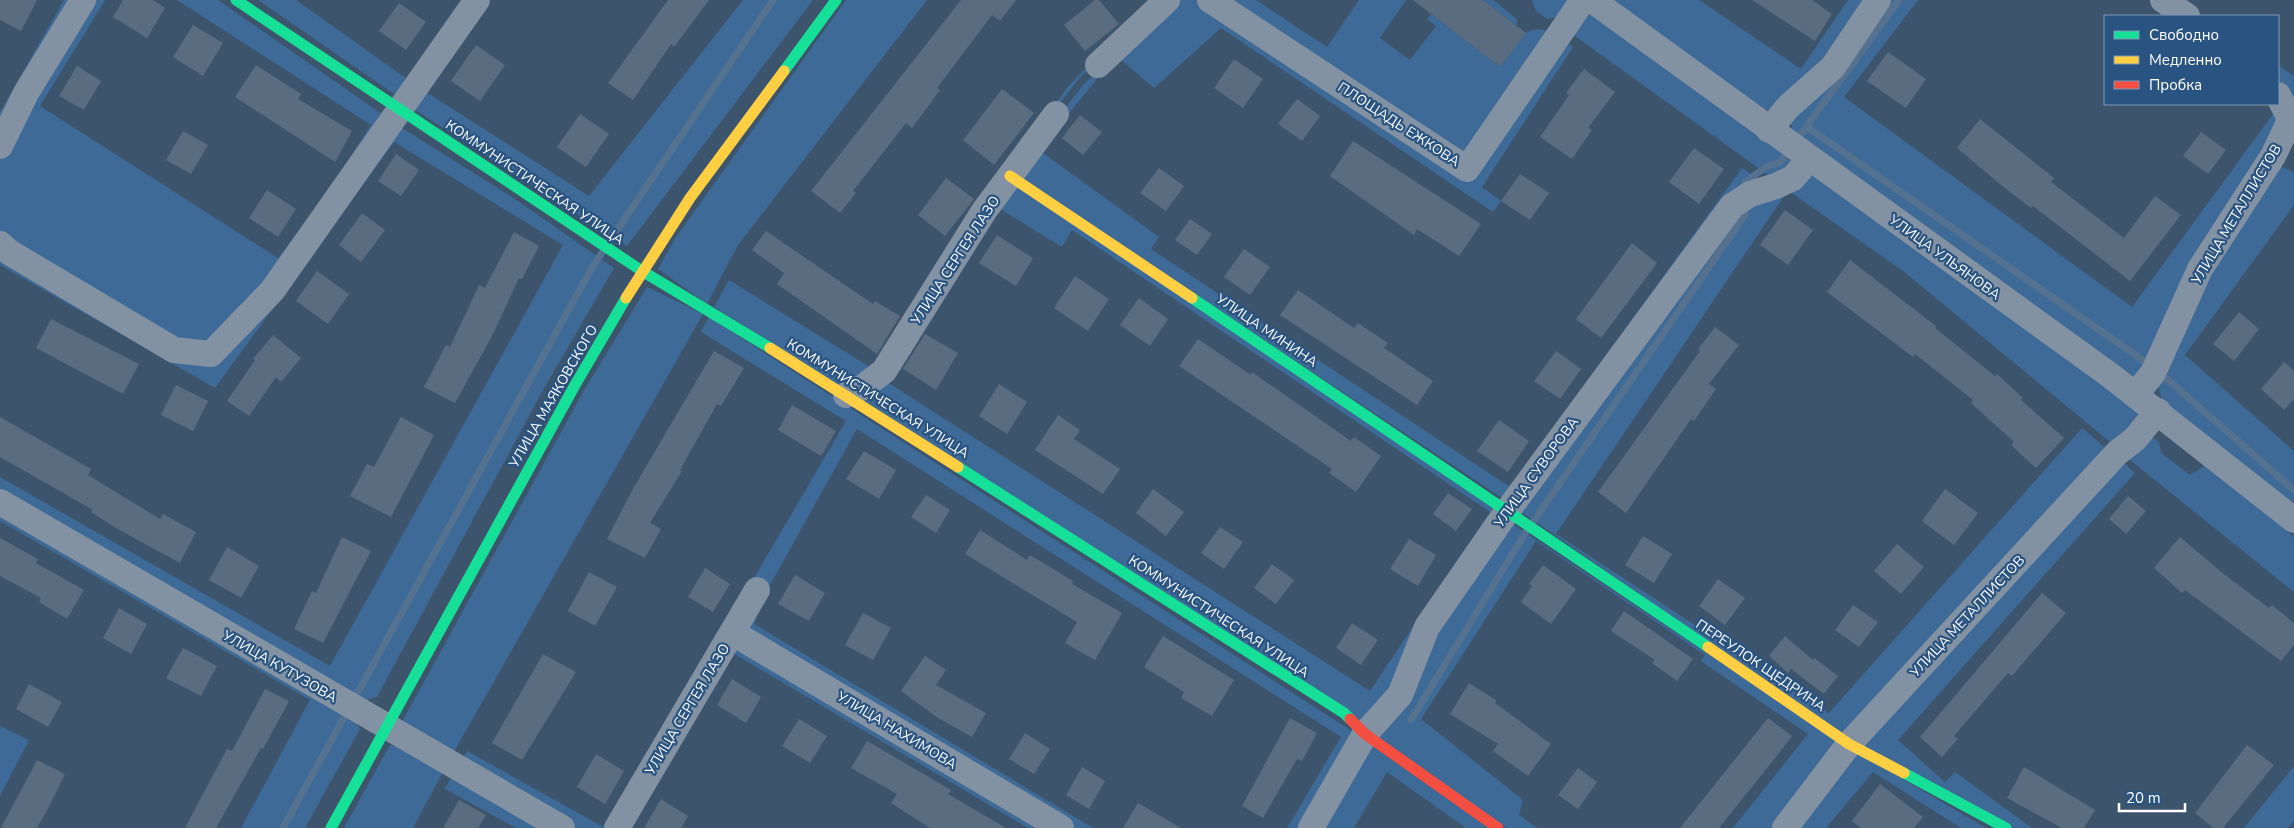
<svg xmlns="http://www.w3.org/2000/svg" width="2294" height="828" viewBox="0 0 2294 828" font-family="'Nunito Sans',sans-serif">
	<style>
		.green { fill: #3e6a97; fill-rule: evenodd }
		.lines { fill: none; stroke-linecap: round; stroke-linejoin: round }
		.stream { stroke: #557190; stroke-width: 7 }
		.building { fill: #5a6c80 }
		.street { stroke: #8392a3; stroke-width: 26 }
		.fast { stroke: #16e098; stroke-width: 11 }
		.slow { stroke: #ffcf43; stroke-width: 11 }
		.jam { stroke: #f24e42; stroke-width: 11 }
		.labels { text-anchor: middle; stroke-width: 4.5; stroke-linejoin: round; paint-order: stroke }
		.street-label { font-size: 14px; fill: #fff; stroke: #295381 }
	</style>
	<rect width="100%" height="100%" fill="#3d546d"/>
	<!-- green -->
	<g class="green">
		<path d="M 64,0 L 105,0 L 40,106 L 278,258 L 320,203 L 371,125 L 177,0 L 218,0 L 402,128 L 515,199 L 614,268 L 542,392 L 377,697 L 356,703 L 0,490 L 0,477 L 330,666 L 563,245 L 394,142 L 215,388 L 0,265 L 0,112 Z"/>
		<path d="M 258,0 L 296,0 L 407,79 L 394,94 Z"/>
		<path d="M 743,0 L 813,0 L 627,246 L 412,108 L 426,92 L 589,196 Z"/>
		<path d="M 846,0 L 927,0 L 738,245 L 707,304 L 658,269 L 676,237 Z"/>
		<path d="M 1155,0 L 1078,80 L 1043,125 L 878,372 L 843,388 L 714,307 L 729,280 L 878,372 L 984,197 L 1071,83 Z"/>
		<path d="M 1171,0 L 1256,0 L 1327,47 L 1359,0 L 1406,0 L 1380,38 L 1410,60 L 1436,26 L 1427,19 L 1431,14 L 1500,67 L 1526,33 C 1543,22 1560,38 1573,47 L 1482,187 L 1501,201 L 1493,212 L 1221,28 L 1154,88 L 1120,59 L 1105,69 L 1039,150 L 1159,237 L 1151,249 L 1510,487 L 1742,168 L 1766,184 L 1508,502 L 1015,174 L 1083,85 Z"/>
		<path d="M 1483,0 L 1493,0 L 1517,19 L 1517,26 Z"/>
		<path d="M 1532,0 L 1574,0 L 1562,16 L 1547,19 L 1536,11 Z"/>
		<path d="M 1608,0 L 1699,0 L 1801,69 L 1848,0 L 1871,0 L 1828,64 L 1770,109 L 1758,111 Z"/>
		<path d="M 1884,0 L 1918,0 L 1844,97 L 2132,307 L 2273,114 L 2282,114 L 2149,369 L 2131,378 L 1792,134 L 1791,117 Z"/>
		<path d="M 1587,8 L 1797,161 L 1775,180 L 1568,31 Z"/>
		<path d="M 2278,65 L 2294,76 L 2294,102 L 2278,85 Z"/>
		<path d="M 2275,164 L 2294,172 L 2294,205 L 2185,355 L 2294,451 L 2294,508 L 2162,400 L 2158,386 L 2174,342 Z"/>
		<path d="M 1811,173 L 2141,411 L 2116,447 L 1903,271 L 1786,189 Z"/>
		<path d="M 1012,181 L 1501,511 L 1395,692 L 1365,726 L 859,397 ZM 995,206 L 1062,247 L 1072,230 L 1490,512 L 1370,691 L 887,382 Z"/>
		<path d="M 1784,196 L 1556,534 L 1829,713 L 2082,428 L 2109,451 L 1847,738 L 1517,509 L 1736,210 Z"/>
		<path d="M 647,287 L 703,314 L 451,757 L 402,722 L 583,392 Z"/>
		<path d="M 709,317 L 1358,735 L 1304,828 L 1287,828 L 1341,737 L 857,429 L 765,594 L 754,624 L 1093,828 L 1068,828 L 738,632 L 686,694 L 846,421 L 701,332 Z"/>
		<path d="M 2150,436 L 2159,442 L 2161,453 L 2190,475 L 2209,463 L 2294,537 L 2294,592 L 2125,456 Z"/>
		<path d="M 2121,460 L 2135,473 L 1898,740 L 1945,782 L 1955,772 L 2032,828 L 2013,828 L 1856,744 Z"/>
		<path d="M 0,512 L 350,713 L 360,729 L 305,828 L 241,828 L 310,700 L 0,521 Z"/>
		<path d="M 1508,521 L 1843,744 L 1778,828 L 1733,828 L 1808,734 L 1701,661 L 1705,655 L 1536,541 L 1421,719 L 1523,800 L 1519,815 L 1537,828 L 1507,828 L 1372,736 L 1431,631 Z"/>
		<path d="M 735,638 L 1053,828 L 1028,828 L 733,653 Z"/>
		<path d="M 0,726 L 29,740 L 0,796 Z"/>
		<path d="M 1368,743 L 1489,828 L 1466,828 L 1387,772 L 1354,828 L 1319,828 Z"/>
		<path d="M 390,745 L 405,747 L 445,768 L 413,828 L 344,828 Z"/>
		<path d="M 1852,749 L 1986,828 L 1961,828 L 1873,772 L 1826,828 L 1791,828 Z"/>
		<path d="M 467,751 L 605,828 L 575,828 L 460,763 Z"/>
		<path d="M 2294,766 L 2294,821 L 2287,828 L 2244,828 Z"/>
		<path d="M 454,772 L 552,828 L 516,828 L 445,789 Z"/>
	</g>
	<g class="lines">
		<!-- stream -->
		<g class="stream">
			<path d="M 1807,127 L 2150,365"/>
			<path d="M 1796,141 L 1899,0"/>
			<path d="M 1745,190 L 1745,182 L 1766,167 L 1780,162 L 1790,150"/>
			<path d="M 609,242 L 773,0"/>
			<path d="M 2159,372 L 2294,490"/>
			<path d="M 1533,522 L 1745,215 L 1745,206"/>
			<path d="M 353,701 L 590,271 L 603,251"/>
			<path d="M 1411,720 L 1527,530"/>
			<path d="M 283,828 L 348,710"/>
		</g>
	</g>
	<!-- building -->
	<g class="building">
		<path d="M 0,0 L 37,0 L 21,31 L 0,20 Z"/>
		<path d="M 123,0 L 153,0 L 165,8 L 147,38 L 113,17 Z"/>
		<path d="M 668,0 L 709,0 L 674,47 L 671,44 L 633,100 L 608,83 Z"/>
		<path d="M 961,0 L 1016,0 L 1000,21 L 992,15 L 937,88 L 940,90 L 912,128 L 906,123 L 853,191 L 856,193 L 840,213 L 811,191 Z"/>
		<path d="M 1095,0 L 1099,0 L 1119,24 L 1085,51 L 1064,25 Z"/>
		<path d="M 1413,0 L 1483,0 L 1526,33 L 1500,67 Z"/>
		<path d="M 1752,0 L 1812,0 L 1832,14 L 1815,41 Z"/>
		<path d="M 399,3 L 426,22 L 406,50 L 379,31 Z"/>
		<path d="M 193,25 L 223,43 L 203,76 L 173,57 Z"/>
		<path d="M 476,45 L 505,65 L 480,101 L 451,81 Z"/>
		<path d="M 1888,52 L 1926,79 L 1906,108 L 1867,81 Z"/>
		<path d="M 1234,59 L 1263,79 L 1243,108 L 1214,88 Z"/>
		<path d="M 256,65 L 301,94 L 298,99 L 352,131 L 335,162 L 235,97 Z"/>
		<path d="M 77,66 L 101,81 L 84,110 L 59,96 Z"/>
		<path d="M 1584,69 L 1615,92 L 1588,128 L 1592,130 L 1572,159 L 1540,137 L 1569,95 L 1566,93 Z"/>
		<path d="M 1002,89 L 1034,113 L 994,165 L 963,140 Z"/>
		<path d="M 1297,99 L 1320,116 L 1302,141 L 1278,124 Z"/>
		<path d="M 580,114 L 609,134 L 586,167 L 557,147 Z"/>
		<path d="M 1080,115 L 1102,132 L 1083,155 L 1062,138 Z"/>
		<path d="M 1980,119 L 2054,178 L 2051,182 L 2124,238 L 2155,196 L 2181,215 L 2130,281 L 2033,206 L 2031,208 L 2001,185 L 1957,148 Z"/>
		<path d="M 183,131 L 208,145 L 191,174 L 166,160 Z"/>
		<path d="M 2201,132 L 2226,150 L 2208,174 L 2183,156 Z"/>
		<path d="M 1353,141 L 1481,224 L 1459,256 L 1417,229 L 1414,235 L 1330,176 Z"/>
		<path d="M 1694,148 L 1724,169 L 1699,204 L 1669,182 Z"/>
		<path d="M 396,154 L 419,170 L 401,196 L 378,181 Z"/>
		<path d="M 1159,168 L 1184,186 L 1166,211 L 1140,193 Z"/>
		<path d="M 1520,174 L 1549,193 L 1530,220 L 1501,201 Z"/>
		<path d="M 946,178 L 974,199 L 945,236 L 918,215 Z"/>
		<path d="M 267,190 L 296,209 L 278,237 L 249,218 Z"/>
		<path d="M 1785,210 L 1813,230 L 1788,265 L 1760,245 Z"/>
		<path d="M 362,213 L 385,230 L 361,262 L 339,245 Z"/>
		<path d="M 1190,219 L 1212,234 L 1197,255 L 1175,240 Z"/>
		<path d="M 766,231 L 873,304 L 875,301 L 900,316 L 877,354 L 777,284 L 784,273 L 752,250 Z"/>
		<path d="M 514,232 L 539,246 L 522,279 L 519,278 L 492,336 L 455,403 L 424,387 L 446,345 L 450,347 L 479,285 L 485,288 Z"/>
		<path d="M 997,235 L 1033,258 L 1016,286 L 979,263 Z"/>
		<path d="M 1632,243 L 1657,263 L 1601,338 L 1576,319 Z"/>
		<path d="M 1244,249 L 1270,267 L 1250,295 L 1224,277 Z"/>
		<path d="M 1850,260 L 1936,326 L 1935,328 L 1995,376 L 1997,374 L 2023,398 L 2021,400 L 2064,438 L 2036,468 L 2011,445 L 2014,442 L 1971,403 L 1973,400 L 1915,354 L 1913,357 L 1827,292 Z"/>
		<path d="M 317,271 L 349,294 L 328,324 L 296,301 Z"/>
		<path d="M 1075,276 L 1109,299 L 1088,331 L 1054,308 Z"/>
		<path d="M 1298,290 L 1354,328 L 1358,323 L 1388,343 L 1384,348 L 1433,381 L 1417,405 L 1280,315 Z"/>
		<path d="M 1139,298 L 1168,319 L 1150,346 L 1120,325 Z"/>
		<path d="M 2239,312 L 2259,329 L 2234,361 L 2213,344 Z"/>
		<path d="M 51,319 L 139,364 L 123,394 L 36,348 Z"/>
		<path d="M 1715,327 L 1739,345 L 1709,384 L 1716,389 L 1694,421 L 1691,419 L 1626,513 L 1598,492 L 1700,351 L 1698,349 Z"/>
		<path d="M 925,334 L 958,353 L 936,390 L 903,369 Z"/>
		<path d="M 273,335 L 301,358 L 281,382 L 276,377 L 249,416 L 227,401 L 255,360 L 253,359 Z"/>
		<path d="M 1198,339 L 1251,375 L 1252,372 L 1351,441 L 1354,437 L 1381,456 L 1356,492 L 1329,473 L 1332,469 L 1179,366 Z"/>
		<path d="M 714,351 L 744,368 L 721,406 L 717,404 L 680,470 L 682,471 L 650,523 L 661,529 L 645,558 L 607,539 L 634,487 Z"/>
		<path d="M 1556,351 L 1581,369 L 1560,399 L 1534,381 Z"/>
		<path d="M 2284,362 L 2294,371 L 2294,399 L 2284,410 L 2261,389 Z"/>
		<path d="M 999,384 L 1027,402 L 1007,434 L 979,416 Z"/>
		<path d="M 176,385 L 208,401 L 193,431 L 161,415 Z"/>
		<path d="M 792,405 L 836,431 L 821,456 L 778,430 Z"/>
		<path d="M 1058,415 L 1080,430 L 1074,439 L 1120,469 L 1103,494 L 1035,450 Z"/>
		<path d="M 0,417 L 91,469 L 88,475 L 160,519 L 163,514 L 196,532 L 180,563 L 116,528 L 91,512 L 93,510 L 0,457 Z"/>
		<path d="M 401,417 L 434,435 L 391,517 L 350,496 L 367,464 L 374,467 Z"/>
		<path d="M 1499,420 L 1529,441 L 1508,472 L 1477,451 Z"/>
		<path d="M 864,451 L 896,470 L 879,499 L 846,479 Z"/>
		<path d="M 1153,489 L 1184,512 L 1166,536 L 1136,513 Z"/>
		<path d="M 1945,489 L 1978,513 L 1954,545 L 1922,521 Z"/>
		<path d="M 1448,493 L 1472,509 L 1456,531 L 1433,514 Z"/>
		<path d="M 926,495 L 950,510 L 936,533 L 911,517 Z"/>
		<path d="M 2128,496 L 2146,511 L 2126,534 L 2109,519 Z"/>
		<path d="M 1220,527 L 1243,542 L 1224,569 L 1201,553 Z"/>
		<path d="M 980,530 L 1027,560 L 1030,555 L 1073,581 L 1072,584 L 1122,613 L 1095,660 L 1065,643 L 1077,622 L 965,554 Z"/>
		<path d="M 1643,536 L 1672,554 L 1654,583 L 1625,565 Z"/>
		<path d="M 342,537 L 371,551 L 323,643 L 294,629 L 312,591 L 316,593 Z"/>
		<path d="M 2180,537 L 2225,575 L 2269,608 L 2272,605 L 2294,623 L 2294,645 L 2281,661 L 2185,590 L 2182,593 L 2154,568 Z"/>
		<path d="M 0,538 L 38,559 L 36,563 L 84,590 L 67,619 L 39,602 L 41,598 L 0,576 Z"/>
		<path d="M 1409,539 L 1436,555 L 1418,586 L 1390,569 Z"/>
		<path d="M 1897,544 L 1924,567 L 1901,594 L 1874,571 Z"/>
		<path d="M 227,547 L 259,566 L 241,598 L 209,580 Z"/>
		<path d="M 1272,564 L 1294,580 L 1276,604 L 1254,588 Z"/>
		<path d="M 1543,565 L 1576,589 L 1551,624 L 1521,602 L 1532,586 L 1529,584 Z"/>
		<path d="M 705,568 L 730,584 L 713,612 L 688,597 Z"/>
		<path d="M 589,572 L 617,587 L 595,626 L 568,611 Z"/>
		<path d="M 795,575 L 825,593 L 809,621 L 778,604 Z"/>
		<path d="M 1718,579 L 1745,598 L 1725,625 L 1699,606 Z"/>
		<path d="M 2042,593 L 2066,613 L 2012,676 L 2008,673 L 1954,736 L 1958,739 L 1942,757 L 1920,737 Z"/>
		<path d="M 1853,605 L 1878,622 L 1859,647 L 1835,630 Z"/>
		<path d="M 119,608 L 147,624 L 131,654 L 103,638 Z"/>
		<path d="M 1624,611 L 1693,659 L 1677,681 L 1652,663 L 1655,660 L 1611,631 Z"/>
		<path d="M 863,613 L 891,628 L 873,660 L 845,645 Z"/>
		<path d="M 1352,623 L 1378,640 L 1361,665 L 1336,648 Z"/>
		<path d="M 1163,636 L 1234,680 L 1212,716 L 1181,698 L 1184,692 L 1144,667 Z"/>
		<path d="M 1785,636 L 1813,660 L 1814,658 L 1838,676 L 1824,694 L 1791,669 L 1788,673 L 1769,656 Z"/>
		<path d="M 183,648 L 217,666 L 201,696 L 166,678 Z"/>
		<path d="M 543,654 L 576,672 L 522,760 L 492,743 Z"/>
		<path d="M 925,656 L 946,670 L 936,685 L 986,713 L 972,737 L 938,718 L 901,691 Z"/>
		<path d="M 732,679 L 761,697 L 746,723 L 717,705 Z"/>
		<path d="M 1469,683 L 1496,700 L 1495,703 L 1551,744 L 1528,776 L 1493,751 L 1498,744 L 1450,714 Z"/>
		<path d="M 29,684 L 62,702 L 48,727 L 16,709 Z"/>
		<path d="M 265,689 L 289,701 L 263,749 L 261,748 L 216,828 L 185,828 L 227,749 L 232,751 Z"/>
		<path d="M 1290,718 L 1317,733 L 1302,761 L 1297,759 L 1263,818 L 1242,806 Z"/>
		<path d="M 1768,718 L 1792,736 L 1776,757 L 1719,828 L 1680,828 Z"/>
		<path d="M 799,719 L 827,736 L 810,763 L 782,746 Z"/>
		<path d="M 1025,733 L 1050,749 L 1034,774 L 1009,759 Z"/>
		<path d="M 867,741 L 951,790 L 948,794 L 1006,828 L 930,828 L 891,803 L 897,794 L 851,768 Z"/>
		<path d="M 2247,745 L 2274,765 L 2223,828 L 2213,828 L 2195,813 Z"/>
		<path d="M 596,754 L 624,771 L 605,804 L 577,787 Z"/>
		<path d="M 37,760 L 65,774 L 51,803 L 37,828 L 1,828 Z"/>
		<path d="M 1082,767 L 1105,781 L 1089,809 L 1066,795 Z"/>
		<path d="M 2024,767 L 2095,810 L 2084,828 L 2062,828 L 2007,798 Z"/>
		<path d="M 1578,768 L 1597,782 L 1578,809 L 1558,795 Z"/>
		<path d="M 1880,784 L 1923,817 L 1914,828 L 1861,828 L 1852,821 Z"/>
		<path d="M 661,799 L 688,816 L 681,828 L 644,828 Z"/>
		<path d="M 459,800 L 486,815 L 478,828 L 443,828 Z"/>
		<path d="M 1138,803 L 1181,828 L 1123,828 Z"/>
	</g>
	<g class="lines">
		<!-- street -->
		<g class="street">
			<path d="M 1210,0 L 1467,169 L 1583,0"/>
			<path d="M 1592,0 L 2111,376 L 2294,520"/>
			<path d="M 2163,0 L 2187,16"/>
			<path d="M 1098,65 L 1167,0"/>
			<path d="M 2278,95 L 2290,119"/>
			<path d="M 1769,130 L 1788,107 L 1833,67 L 1878,0"/>
			<path d="M 0,146 L 26,93 L 83,0"/>
			<path d="M 0,244 L 9,252 L 174,350 L 211,354 L 272,291 L 477,0"/>
			<path d="M 2136,394 L 2153,373 L 2200,269 L 2273,156 L 2294,112"/>
			<path d="M 846,395 L 863,387 L 884,371 L 984,211 L 1056,114"/>
			<path d="M 0,502 L 562,828"/>
			<path d="M 733,633 L 1061,828"/>
			<path d="M 617,828 L 757,590"/>
			<path d="M 1311,828 L 1365,734 L 1400,695 L 1427,627 L 1508,510 L 1732,206 L 1750,194 L 1776,186 L 1793,178 L 1809,159"/>
			<path d="M 1785,828 L 1849,744 L 2117,453 L 2135,439 L 2158,411"/>
		</g>
		<!-- fast -->
		<g class="fast">
			<path d="M 236,0 L 642,271 L 770,348"/>
			<path d="M 784,71 L 836,0"/>
			<path d="M 1192,298 L 1708,647"/>
			<path d="M 958,467 L 1344,713 L 1350,719"/>
			<path d="M 1904,773 L 2006,828"/>
			<path d="M 331,828 L 575,385 L 626,298"/>
		</g>
		<!-- slow -->
		<g class="slow">
			<path d="M 1010,176 L 1192,298"/>
			<path d="M 626,298 L 690,198 L 784,71"/>
			<path d="M 770,348 L 958,467"/>
			<path d="M 1708,647 L 1849,744 L 1904,773"/>
		</g>
		<!-- jam -->
		<path class="jam" d="M 1350,719 L 1365,734 L 1498,828"/>
	</g>
	<g class="labels">
		<!-- street labels -->
		<g class="street-label">
			<text transform="translate(1399 124) rotate(33)" y="5">ПЛОЩАДЬ ЕЖКОВА</text>
			<text transform="translate(535 182) rotate(34)" y="5">КОММУНИСТИЧЕСКАЯ УЛИЦА</text>
			<text transform="translate(2236 214) rotate(-59)" y="5">УЛИЦА МЕТАЛЛИСТОВ</text>
			<text transform="translate(1945 257) rotate(36)" y="5">УЛИЦА УЛЬЯНОВА</text>
			<text transform="translate(955 260) rotate(-57)" y="5">УЛИЦА СЕРГЕЯ ЛАЗО</text>
			<text transform="translate(1267 330) rotate(34)" y="5">УЛИЦА МИНИНА</text>
			<text transform="translate(553 396) rotate(-60)" y="5">УЛИЦА МАЯКОВСКОГО</text>
			<text transform="translate(878 398) rotate(32)" y="5">КОММУНИСТИЧЕСКАЯ УЛИЦА</text>
			<text transform="translate(1536 472) rotate(-54)" y="5">УЛИЦА СУВОРОВА</text>
			<text transform="translate(1219 616) rotate(33)" y="5">КОММУНИСТИЧЕСКАЯ УЛИЦА</text>
			<text transform="translate(1967 616) rotate(-47)" y="5">УЛИЦА МЕТАЛЛИСТОВ</text>
			<text transform="translate(1761 665) rotate(34)" y="5">ПЕРЕУЛОК ЩЕДРИНА</text>
			<text transform="translate(280 666) rotate(30)" y="5">УЛИЦА КУТУЗОВА</text>
			<text transform="translate(687 709) rotate(-59)" y="5">УЛИЦА СЕРГЕЯ ЛАЗО</text>
			<text transform="translate(897 730) rotate(31)" y="5">УЛИЦА НАХИМОВА</text>
		</g>
	</g>
	<!-- legend -->
	<rect x="2104" y="15" width="175" height="90" fill="#295381" stroke="#7f98b3"/>
	<rect x="2114" y="31" width="25" height="8" fill="#16e098" stroke="#7f98b3"/>
	<text x="2149" y="40" font-size="15" fill="#ffffff">Свободно</text>
	<rect x="2114" y="56" width="25" height="8" fill="#ffcf43" stroke="#7f98b3"/>
	<text x="2149" y="65" font-size="15" fill="#ffffff">Медленно</text>
	<rect x="2114" y="81" width="25" height="8" fill="#f24e42" stroke="#7f98b3"/>
	<text x="2149" y="90" font-size="15" fill="#ffffff">Пробка</text>
	<!-- scale -->
	<path d="M2119 803v8h66v-8" fill="none" stroke="#ffffff" stroke-width="2.5"/>
	<text x="2126" y="803" font-size="15" fill="#ffffff" stroke="#295381" stroke-width="4" paint-order="stroke">20 m</text>
</svg>
